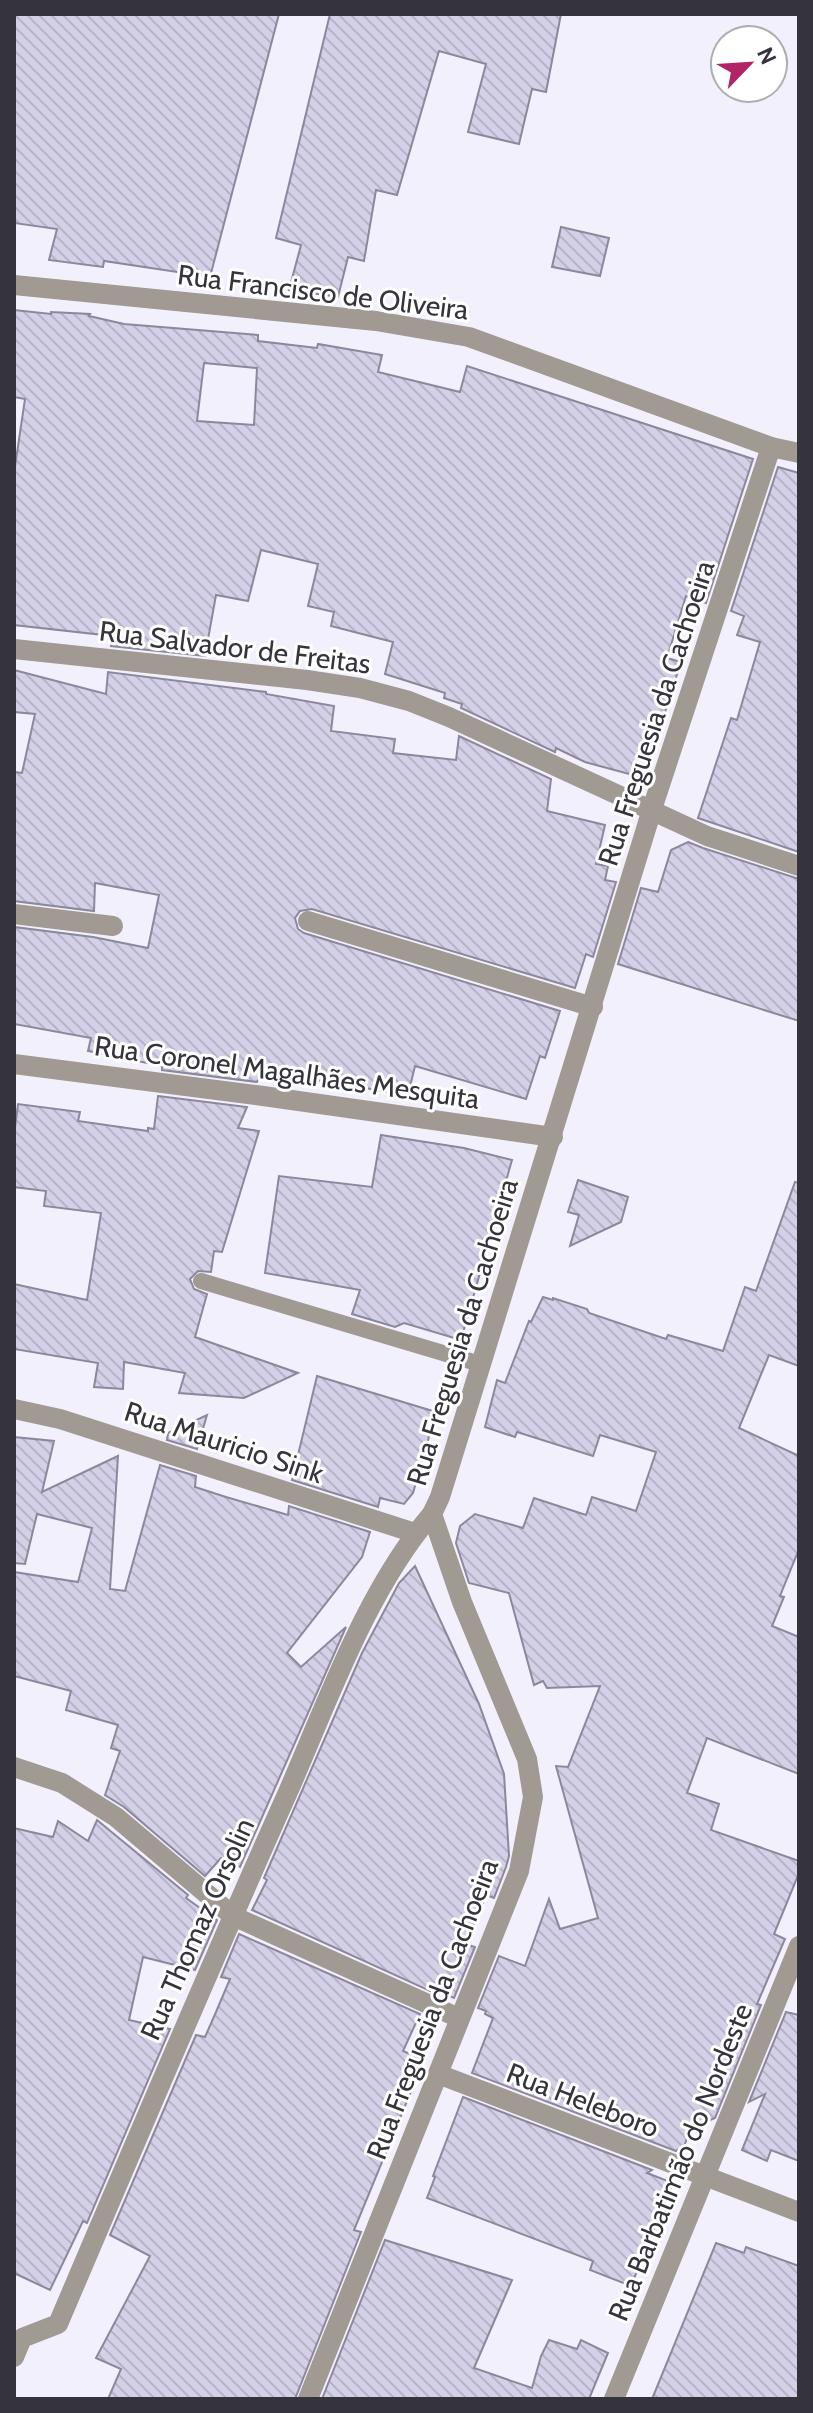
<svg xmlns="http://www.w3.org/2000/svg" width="813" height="2413" viewBox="0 0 813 2413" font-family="Cabin,sans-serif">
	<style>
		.building { fill: url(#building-back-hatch); stroke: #8b889c; stroke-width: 2; fill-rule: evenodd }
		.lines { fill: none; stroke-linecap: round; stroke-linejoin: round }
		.lane { stroke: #a09a92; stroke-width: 16 }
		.street { stroke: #a09a92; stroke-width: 20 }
		.labels { text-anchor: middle; stroke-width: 6; stroke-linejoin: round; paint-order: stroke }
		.street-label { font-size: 28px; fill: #35343d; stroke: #fff }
	</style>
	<defs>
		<pattern id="building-back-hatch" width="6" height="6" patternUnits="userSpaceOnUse" patternTransform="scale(2)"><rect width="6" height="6" fill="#d4d0e7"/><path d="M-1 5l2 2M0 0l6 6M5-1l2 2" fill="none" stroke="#b7b3c7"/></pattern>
	</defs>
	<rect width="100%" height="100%" fill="#f2f0fd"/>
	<!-- building -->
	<g class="building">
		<path d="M 14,14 L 279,14 L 210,277 L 104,261 L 103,267 L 49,260 L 57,229 L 14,223 Z"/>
		<path d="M 330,14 L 561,14 L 546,92 L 532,89 L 519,144 L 468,132 L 486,64 L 439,51 L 397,195 L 376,190 L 364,261 L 348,257 L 338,297 L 289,290 L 301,245 L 276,238 Z"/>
		<path d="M 561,227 L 609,238 L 600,276 L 552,267 Z"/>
		<path d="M 14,310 L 51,314 L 51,312 L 90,314 L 89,316 L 124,324 L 258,335 L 258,341 L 317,348 L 318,344 L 382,355 L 378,372 L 460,392 L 467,366 L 753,459 L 706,603 L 686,596 L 667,658 L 681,662 L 644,778 L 585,762 L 556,748 L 555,752 L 461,708 L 462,704 L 444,698 L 445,693 L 385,674 L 393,642 L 331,626 L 334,612 L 308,606 L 318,564 L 261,550 L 248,601 L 216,595 L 205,656 L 111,646 L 112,636 L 14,625 L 14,473 L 25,399 L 14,397 ZM 204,363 L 257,368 L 254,425 L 197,421 Z"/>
		<path d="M 778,467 L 799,473 L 799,852 L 698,818 L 731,718 L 737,720 L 760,642 L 737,635 L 744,616 L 731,611 Z"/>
		<path d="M 14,670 L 106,694 L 108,672 L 266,692 L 266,694 L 334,706 L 331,731 L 395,739 L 393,753 L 456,760 L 459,736 L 551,779 L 547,811 L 605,825 L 596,864 L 608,866 L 605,880 L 616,882 L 593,957 L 586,954 L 575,988 L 312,909 L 300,911 L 295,918 L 298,929 L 304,933 L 560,1011 L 545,1058 L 540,1056 L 526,1099 L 415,1066 L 408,1095 L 261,1071 L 257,1082 L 162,1070 L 162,1066 L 88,1051 L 91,1038 L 14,1024 L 14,927 L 93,937 L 148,948 L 159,895 L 95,883 L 94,911 L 14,901 L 14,772 L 22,773 L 35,714 L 14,712 Z"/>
		<path d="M 688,842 L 703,848 L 799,879 L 799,1021 L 618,964 L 641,888 L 658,892 L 671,850 Z"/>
		<path d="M 158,1096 L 247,1107 L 238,1128 L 259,1131 L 222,1252 L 214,1251 L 211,1272 L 198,1271 L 190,1279 L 194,1289 L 207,1294 L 195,1337 L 298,1373 L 244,1398 L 179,1393 L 185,1373 L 124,1362 L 123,1389 L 94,1387 L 98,1363 L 14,1349 L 14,1284 L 87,1300 L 101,1213 L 44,1206 L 46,1191 L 14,1187 L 14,1135 L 18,1104 L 80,1112 L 78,1121 L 148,1131 L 148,1128 L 154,1129 Z"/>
		<path d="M 381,1135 L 464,1148 L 512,1160 L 461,1340 L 404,1323 L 395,1327 L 352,1314 L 360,1290 L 265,1273 L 279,1176 L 372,1187 Z"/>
		<path d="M 578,1180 L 628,1197 L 621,1222 L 570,1246 L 579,1215 L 568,1212 Z"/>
		<path d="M 795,1182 L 799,1183 L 799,1366 L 769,1355 L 739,1428 L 799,1456 L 799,1549 L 780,1596 L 784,1597 L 772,1626 L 799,1637 L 799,1774 L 707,1738 L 687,1793 L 719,1804 L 711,1830 L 799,1861 L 799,1873 L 774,1934 L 785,1939 L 757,2004 L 761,2005 L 715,2118 L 690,2129 L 685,2144 L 676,2151 L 472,2073 L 493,2018 L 485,2014 L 486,2011 L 478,2008 L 499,1956 L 525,1966 L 549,1899 L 560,1929 L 598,1918 L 556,1766 L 568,1767 L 600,1686 L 547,1688 L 543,1681 L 534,1685 L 509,1593 L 469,1583 L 456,1543 L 460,1526 L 475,1514 L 523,1528 L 534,1498 L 586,1515 L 592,1497 L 636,1511 L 656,1452 L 600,1435 L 593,1456 L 517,1432 L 515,1437 L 485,1427 L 497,1380 L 505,1383 L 529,1321 L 531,1322 L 543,1297 L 553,1300 L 553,1298 L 587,1309 L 589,1313 L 666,1339 L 668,1335 L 723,1351 L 745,1287 L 756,1291 Z"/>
		<path d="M 317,1376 L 436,1412 L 413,1493 L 404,1504 L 380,1498 L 378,1507 L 292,1480 Z"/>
		<path d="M 207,1415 L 197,1449 L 167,1440 L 168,1433 Z"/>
		<path d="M 14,1437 L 54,1441 L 42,1492 L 118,1456 L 110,1589 L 125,1591 L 160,1465 L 196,1476 L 195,1487 L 226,1497 L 288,1515 L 289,1506 L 370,1532 L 362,1557 L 287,1653 L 301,1667 L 346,1627 L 240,1867 L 221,1858 L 205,1876 L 124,1807 L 105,1795 L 120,1751 L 111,1748 L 118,1725 L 66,1710 L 71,1691 L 14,1676 L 14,1572 L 78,1582 L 92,1528 L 37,1514 L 25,1564 L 14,1563 Z"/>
		<path d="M 415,1566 L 479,1704 L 504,1774 L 509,1856 L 506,1867 L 494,1898 L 486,1895 L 466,1944 L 475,1947 L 454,1998 L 431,1988 L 430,1991 L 252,1910 L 267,1880 L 264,1878 L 362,1653 L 399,1583 Z"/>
		<path d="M 97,1820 L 188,1895 L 186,1898 L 217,1920 L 195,1970 L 143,1957 L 129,2020 L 170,2029 L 87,2223 L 83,2221 L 50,2290 L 14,2273 L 14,1828 L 53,1837 L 58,1821 L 88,1841 Z"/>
		<path d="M 239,1934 L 420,2014 L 403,2051 L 424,2060 L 354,2230 L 361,2232 L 295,2399 L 108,2399 L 121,2369 L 96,2358 L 150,2256 L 110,2235 L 196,2035 L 205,2037 L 216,2012 L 230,1979 L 221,1977 Z"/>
		<path d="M 786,2012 L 799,2015 L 799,2161 L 771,2150 L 767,2161 L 742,2150 L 765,2094 L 749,2102 Z"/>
		<path d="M 463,2097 L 652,2170 L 647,2173 L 673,2183 L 631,2286 L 590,2270 L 593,2261 L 427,2198 L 435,2177 L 433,2176 Z"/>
		<path d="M 385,2240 L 512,2280 L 474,2368 L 532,2388 L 541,2356 L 549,2340 L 577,2349 L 581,2340 L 608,2353 L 589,2399 L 322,2399 Z"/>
		<path d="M 716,2243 L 744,2253 L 746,2247 L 799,2266 L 799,2399 L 652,2399 Z"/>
	</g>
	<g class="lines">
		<!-- lane -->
		<path class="lane" d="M 201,1281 L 480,1364"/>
		<!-- street -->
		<g class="street">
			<path d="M 14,285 L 376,321 L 469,337 L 771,447 L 799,453"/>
			<path d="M 14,649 L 307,680 L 360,688 L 409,701 L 449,717 L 707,836 L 799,866"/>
			<path d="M 14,914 L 113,926"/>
			<path d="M 308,921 L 593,1007"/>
			<path d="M 14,1064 L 256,1095 L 553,1137"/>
			<path d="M 14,1409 L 60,1419 L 415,1533"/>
			<path d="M 14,1767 L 62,1783 L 116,1817 L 233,1916 L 459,2018"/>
			<path d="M 438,2074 L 799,2212"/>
			<path d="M 14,2357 L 22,2338 L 58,2324 C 134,2146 209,1968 288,1792 C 328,1701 367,1589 432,1514"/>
			<path d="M 308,2399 L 519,1871 L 533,1797 L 527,1759 L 462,1602 L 432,1514 L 440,1497 L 654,803 L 771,447"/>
			<path d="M 614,2399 L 799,1946"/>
		</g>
	</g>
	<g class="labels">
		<!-- street labels -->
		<g class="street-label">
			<text transform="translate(323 292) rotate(7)" y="10">Rua Francisco de Oliveira</text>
			<text transform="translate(235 647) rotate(7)" y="10">Rua Salvador de Freitas</text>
			<text transform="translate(656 713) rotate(-72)" y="10">Rua Freguesia da Cachoeira</text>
			<text transform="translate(287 1072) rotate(8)" y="10">Rua Coronel Magalhães Mesquita</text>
			<text transform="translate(462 1332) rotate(-73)" y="10">Rua Freguesia da Cachoeira</text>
			<text transform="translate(224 1442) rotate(18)" y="10">Rua Mauricio Sink</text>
			<text transform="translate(197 1929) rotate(-66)" y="10">Rua Thomaz Orsolin</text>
			<text transform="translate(432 2009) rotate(-69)" y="10">Rua Freguesia da Cachoeira</text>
			<text transform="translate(583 2100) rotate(21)" y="10">Rua Heleboro</text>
			<text transform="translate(680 2162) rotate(-68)" y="10">Rua Barbatimão do Nordeste</text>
		</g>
	</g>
	<!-- border -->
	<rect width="813" height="2413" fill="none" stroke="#35343d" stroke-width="32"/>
	<!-- north arrow -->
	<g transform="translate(749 64) rotate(65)"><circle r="38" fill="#ffffff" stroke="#aeaeb1" stroke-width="2"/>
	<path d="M0-6L14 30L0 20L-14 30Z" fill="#af2566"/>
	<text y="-12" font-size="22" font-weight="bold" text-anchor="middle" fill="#35343d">N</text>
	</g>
</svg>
